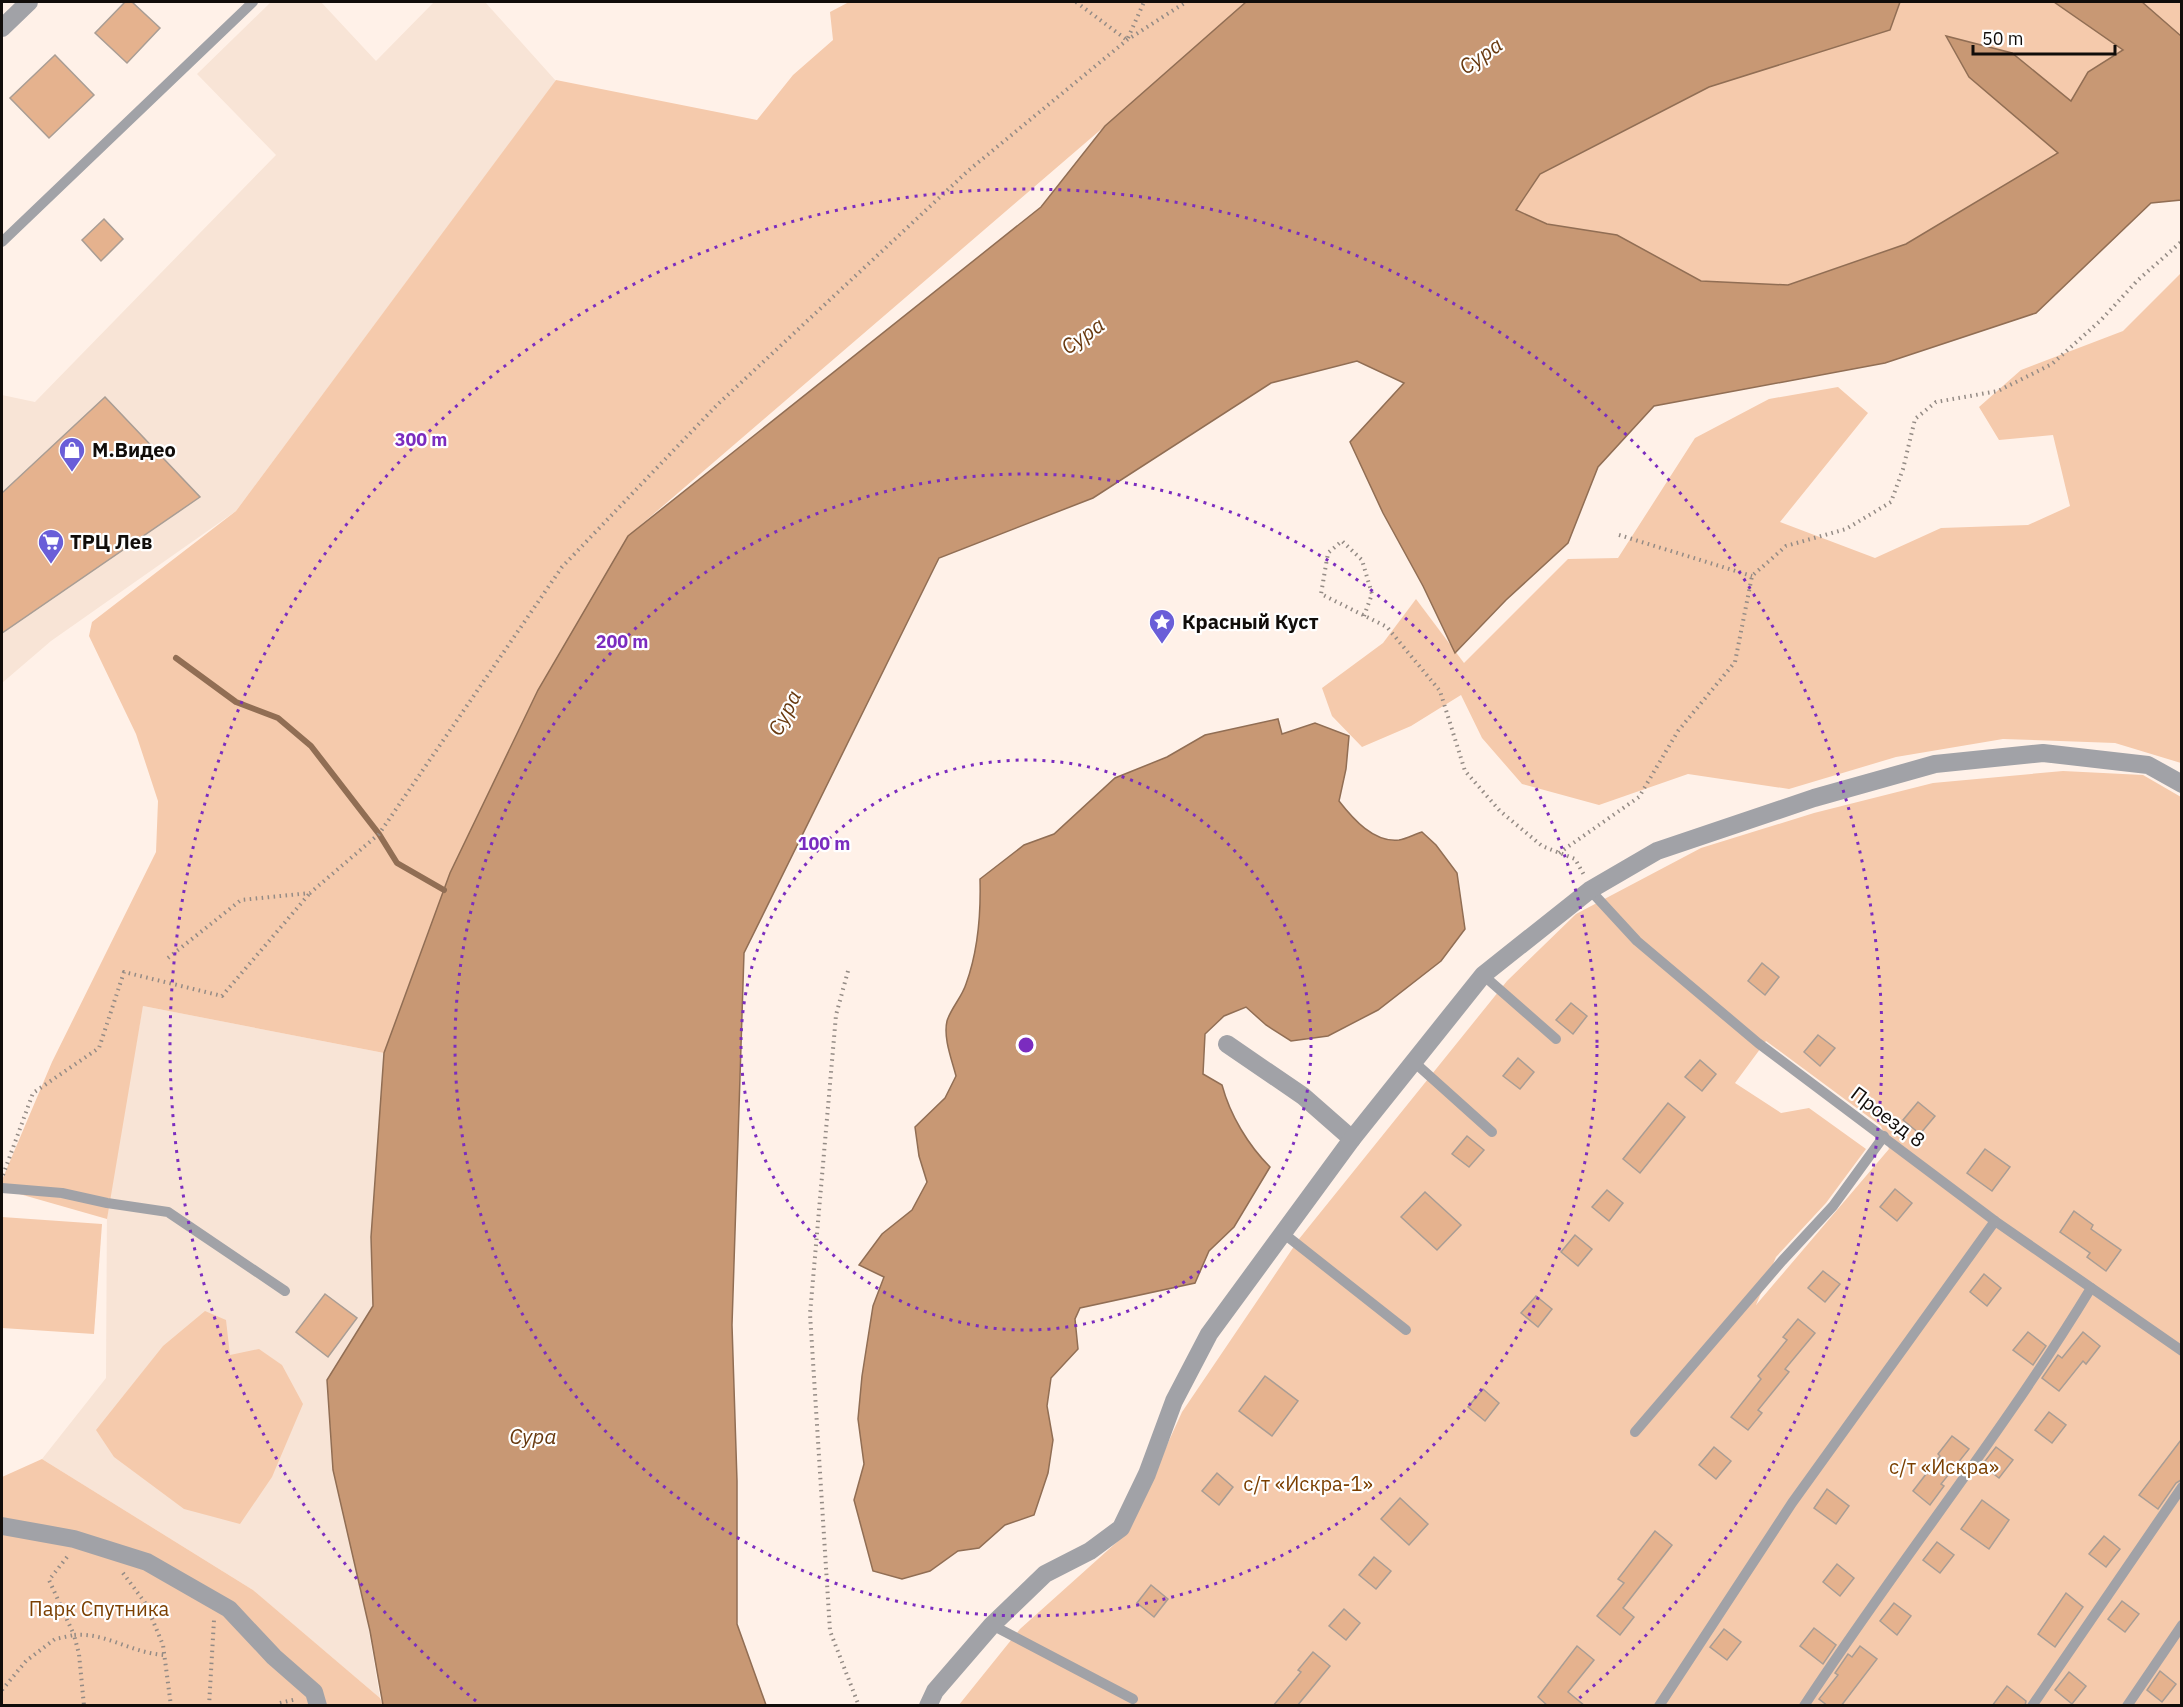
<svg xmlns="http://www.w3.org/2000/svg" width="2183" height="1707" viewBox="0 0 2183 1707" font-family="'IBM Plex Sans',sans-serif">
	<style>
		.built { fill: #f8e4d6 }
		.green { fill: #f5caac; fill-rule: evenodd }
		.water { fill: #c89874; stroke: #916e54; stroke-width: 1.5 }
		.lines { fill: none; stroke-linecap: round; stroke-linejoin: round }
		.stream { stroke: #916e54; stroke-width: 6 }
		.building { fill: #e5b28e; stroke: #a99d94; stroke-width: 1.5 }
		.path { stroke: #948b85; stroke-width: 4; stroke-dasharray: 1.5 4.5; stroke-linecap: butt }
		.service { stroke: #a1a2a7; stroke-width: 10 }
		.minor { stroke: #a1a2a7; stroke-width: 18 }
		.ring { fill: none; stroke: #7b2cbf; stroke-width: 3; stroke-dasharray: 3 6 }
		.labels { text-anchor: middle; stroke-width: 4.5; stroke-linejoin: round; paint-order: stroke }
		.poi-label { font-size: 20px; font-weight: bold; fill: #110d0a; stroke: #fff; text-anchor: start }
		.street-label { font-size: 20px; fill: #110d0a; stroke: #fff }
		.park-label { font-size: 20px; fill: #7b3f00; stroke: #fff }
		.water-label { font-size: 21px; font-style: italic; fill: #68390f; stroke: #fff }
		.centre { fill: #7b2cbf; stroke: #fff; stroke-width: 3 }
		.ring-label { font-size: 18px; text-anchor: middle; font-weight: bold; fill: #7b2cbf; stroke: #fff; stroke-width: 4.5; stroke-linejoin: round; paint-order: stroke }
	</style>
	<rect width="100%" height="100%" fill="#fff1e8"/>
	<!-- built -->
	<g class="built">
		<path d="M 271,2 L 321,2 L 376,61 L 434,2 L 485,2 L 556,81 L 236,511 L 51,641 L 2,683 L 2,395 L 35,402 L 276,155 L 197,74 Z"/>
		<path d="M 143,1006 L 384,1053 L 371,1237 L 373,1306 L 327,1381 L 380,1698 L 253,1590 L 42,1459 L 106,1378 L 107,1203 Z"/>
	</g>
	<!-- green -->
	<g class="green">
		<path d="M 849,2 L 1246,2 L 1105,126 L 628,536 L 428,932 L 384,1053 L 143,1006 L 107,1219 L 2,1189 L 2,1180 L 52,1062 L 156,852 L 158,801 L 136,734 L 89,636 L 92,622 L 236,511 L 556,80 L 757,120 L 793,75 L 833,40 L 830,12 Z"/>
		<path d="M 1900,2 L 2054,2 L 2124,50 L 2088,72 L 2071,101 L 2012,53 L 1946,37 L 1969,77 L 2059,153 L 1906,244 L 1788,285 L 1701,281 L 1617,235 L 1547,224 L 1516,211 L 1540,174 L 1709,87 L 1889,30 Z"/>
		<path d="M 2142,2 L 2181,2 L 2181,36 L 2144,5 Z"/>
		<path d="M 2181,273 L 2181,763 L 2115,743 L 2003,739 L 1896,757 L 1789,789 L 1688,774 L 1599,805 L 1522,784 L 1482,738 L 1461,695 L 1411,726 L 1362,747 L 1332,716 L 1322,688 L 1383,643 L 1416,599 L 1464,663 L 1568,559 L 1618,558 L 1695,438 L 1769,399 L 1838,387 L 1868,413 L 1780,522 L 1875,558 L 1941,528 L 2028,525 L 2070,506 L 2053,435 L 1999,440 L 1979,407 L 2021,370 L 2123,331 Z"/>
		<path d="M 2063,771 L 2143,775 L 2181,797 L 2181,1705 L 958,1706 L 1020,1629 L 1127,1533 L 1182,1412 L 1299,1239 L 1507,981 L 1576,914 L 1701,848 L 1814,813 L 1933,783 ZM 1766,1041 L 1881,1126 L 1889,1149 L 1756,1305 L 1776,1257 L 1826,1203 L 1866,1149 L 1809,1108 L 1781,1113 L 1735,1083 Z"/>
		<path d="M 2,1217 L 102,1224 L 94,1334 L 2,1328 Z"/>
		<path d="M 205,1311 L 226,1320 L 230,1355 L 259,1349 L 282,1365 L 303,1404 L 272,1477 L 240,1524 L 184,1509 L 114,1457 L 96,1430 L 163,1346 Z"/>
		<path d="M 42,1459 L 253,1590 L 380,1698 L 383,1705 L 2,1705 L 2,1477 Z"/>
	</g>
	<!-- water -->
	<g class="water">
		<path d="M 1246,2 L 1900,2 L 1890,30 L 1709,87 L 1540,174 L 1516,210 L 1547,224 L 1617,235 L 1701,281 L 1788,285 L 1906,244 L 2058,153 L 1969,77 L 1946,36 L 2012,53 L 2071,101 L 2088,72 L 2123,50 L 2054,2 L 2142,2 L 2181,36 L 2181,200 L 2151,203 L 2036,313 L 1885,363 L 1654,406 L 1598,467 L 1568,543 L 1506,600 L 1455,653 L 1423,586 L 1383,513 L 1350,442 L 1404,383 L 1357,361 L 1271,383 L 1093,498 L 939,558 L 744,953 L 732,1325 L 737,1481 L 737,1624 L 766,1705 L 383,1705 L 370,1631 L 333,1470 L 327,1380 L 373,1306 L 371,1237 L 384,1053 L 450,873 L 538,690 L 628,536 L 1041,207 L 1105,126 Z"/>
		<path d="M 1278,719 L 1282,734 L 1315,723 L 1349,736 L 1346,769 L 1339,801 C 1353,819 1374,843 1399,840 C 1406,839 1415,834 1422,832 L 1436,845 L 1457,873 L 1465,929 L 1441,961 L 1378,1010 L 1328,1036 L 1291,1041 L 1266,1025 L 1246,1007 L 1224,1016 L 1205,1034 L 1203,1074 L 1222,1085 C 1230,1115 1248,1145 1270,1167 L 1234,1227 L 1209,1251 L 1195,1283 L 1080,1308 L 1075,1319 L 1078,1349 L 1051,1378 L 1047,1406 L 1053,1440 L 1048,1473 L 1034,1515 L 1005,1525 L 979,1548 L 958,1551 L 930,1571 L 902,1579 L 873,1571 L 854,1500 L 864,1464 L 858,1419 L 862,1376 L 873,1306 L 884,1277 L 859,1265 L 882,1234 L 912,1210 L 927,1182 L 919,1156 L 915,1127 L 945,1098 L 956,1076 C 952,1060 943,1038 947,1021 C 951,1008 962,997 966,984 C 978,951 981,914 980,879 L 1024,845 L 1054,834 L 1115,778 L 1167,757 L 1205,735 Z"/>
	</g>
	<g class="lines">
		<!-- stream -->
		<path class="stream" d="M 176,658 L 236,702 L 278,718 L 311,746 L 379,834 L 397,863 L 444,890"/>
	</g>
	<!-- building -->
	<g class="building">
		<path d="M 125,2 L 132,2 L 160,28 L 127,63 L 95,33 Z"/>
		<path d="M 55,55 L 94,95 L 49,138 L 10,98 Z"/>
		<path d="M 104,219 L 123,239 L 101,261 L 82,240 Z"/>
		<path d="M 105,397 L 200,497 L 2,633 L 2,493 Z"/>
		<path d="M 1762,963 L 1779,977 L 1765,995 L 1748,981 Z"/>
		<path d="M 1571,1003 L 1587,1016 L 1573,1034 L 1556,1020 Z"/>
		<path d="M 1818,1035 L 1835,1048 L 1820,1066 L 1804,1052 Z"/>
		<path d="M 1518,1058 L 1534,1072 L 1520,1089 L 1503,1076 Z"/>
		<path d="M 1700,1060 L 1716,1074 L 1702,1091 L 1685,1077 Z"/>
		<path d="M 1918,1102 L 1935,1116 L 1920,1134 L 1903,1120 Z"/>
		<path d="M 1668,1103 L 1685,1117 L 1640,1173 L 1623,1159 Z"/>
		<path d="M 1467,1136 L 1484,1150 L 1469,1167 L 1452,1154 Z"/>
		<path d="M 1985,1149 L 2010,1167 L 1992,1191 L 1967,1173 Z"/>
		<path d="M 1895,1189 L 1912,1203 L 1897,1221 L 1880,1207 Z"/>
		<path d="M 1607,1190 L 1623,1203 L 1609,1221 L 1592,1207 Z"/>
		<path d="M 1425,1192 L 1461,1225 L 1437,1250 L 1401,1217 Z"/>
		<path d="M 2074,1211 L 2093,1225 L 2091,1229 L 2121,1250 L 2106,1271 L 2087,1257 L 2090,1253 L 2060,1232 Z"/>
		<path d="M 1575,1235 L 1592,1249 L 1578,1266 L 1561,1252 Z"/>
		<path d="M 1823,1271 L 1840,1284 L 1825,1302 L 1808,1288 Z"/>
		<path d="M 1984,1274 L 2001,1288 L 1987,1306 L 1970,1292 Z"/>
		<path d="M 325,1294 L 357,1318 L 328,1357 L 296,1332 Z"/>
		<path d="M 1536,1296 L 1552,1309 L 1538,1327 L 1521,1313 Z"/>
		<path d="M 1798,1319 L 1815,1333 L 1785,1369 L 1789,1372 L 1758,1410 L 1762,1413 L 1748,1430 L 1731,1417 L 1761,1379 L 1758,1376 L 1787,1340 L 1783,1337 Z"/>
		<path d="M 2028,1332 L 2046,1346 L 2033,1365 L 2013,1350 Z"/>
		<path d="M 2083,1332 L 2100,1346 L 2086,1364 L 2083,1361 L 2059,1391 L 2042,1378 L 2058,1355 L 2062,1358 Z"/>
		<path d="M 1265,1376 L 1298,1401 L 1272,1436 L 1239,1411 Z"/>
		<path d="M 1483,1389 L 1499,1403 L 1485,1421 L 1468,1407 Z"/>
		<path d="M 2049,1412 L 2066,1425 L 2052,1443 L 2035,1430 Z"/>
		<path d="M 1952,1436 L 1969,1449 L 1941,1484 L 1944,1486 L 1930,1505 L 1913,1491 L 1940,1456 L 1938,1454 Z"/>
		<path d="M 2181,1440 L 2181,1480 L 2176,1483 L 2158,1509 L 2139,1495 Z"/>
		<path d="M 1714,1447 L 1731,1461 L 1716,1479 L 1699,1465 Z"/>
		<path d="M 1996,1447 L 2013,1460 L 1999,1478 L 1982,1465 Z"/>
		<path d="M 1217,1473 L 1233,1487 L 1219,1505 L 1202,1491 Z"/>
		<path d="M 1827,1489 L 1849,1506 L 1836,1524 L 1814,1508 Z"/>
		<path d="M 1400,1498 L 1428,1524 L 1409,1545 L 1381,1519 Z"/>
		<path d="M 1982,1500 L 2009,1520 L 1989,1549 L 1961,1529 Z"/>
		<path d="M 1655,1531 L 1672,1545 L 1623,1608 L 1634,1617 L 1620,1635 L 1597,1616 L 1624,1583 L 1618,1579 Z"/>
		<path d="M 2104,1536 L 2120,1549 L 2106,1567 L 2089,1554 Z"/>
		<path d="M 1937,1542 L 1954,1555 L 1940,1573 L 1923,1560 Z"/>
		<path d="M 1374,1557 L 1391,1571 L 1376,1589 L 1359,1575 Z"/>
		<path d="M 1837,1564 L 1854,1578 L 1840,1596 L 1823,1582 Z"/>
		<path d="M 1151,1585 L 1168,1599 L 1154,1617 L 1137,1603 Z"/>
		<path d="M 2066,1593 L 2083,1607 L 2055,1647 L 2038,1634 Z"/>
		<path d="M 2122,1601 L 2139,1614 L 2125,1632 L 2108,1619 Z"/>
		<path d="M 1894,1603 L 1911,1616 L 1897,1635 L 1880,1621 Z"/>
		<path d="M 1344,1609 L 1360,1623 L 1346,1640 L 1329,1626 Z"/>
		<path d="M 1814,1628 L 1836,1645 L 1823,1664 L 1800,1646 Z"/>
		<path d="M 1724,1629 L 1741,1642 L 1727,1660 L 1710,1647 Z"/>
		<path d="M 1577,1646 L 1594,1660 L 1568,1692 L 1585,1706 L 1548,1706 L 1538,1697 Z"/>
		<path d="M 1860,1646 L 1877,1659 L 1841,1706 L 1828,1706 L 1819,1699 L 1838,1675 L 1835,1673 L 1848,1654 L 1852,1657 Z"/>
		<path d="M 1313,1652 L 1330,1666 L 1297,1706 L 1273,1706 L 1301,1672 L 1298,1670 Z"/>
		<path d="M 2160,1671 L 2176,1684 L 2162,1702 L 2147,1690 Z"/>
		<path d="M 2069,1672 L 2086,1686 L 2072,1704 L 2055,1690 Z"/>
		<path d="M 2007,1686 L 2026,1701 L 2025,1706 L 1992,1706 Z"/>
	</g>
	<g class="lines">
		<!-- path -->
		<g class="path">
			<path d="M 1076,2 L 1127,40 L 1144,2"/>
			<path d="M 1619,535 L 1752,576"/>
			<path d="M 1364,616 L 1372,594 L 1362,560 L 1342,541 L 1328,553 L 1321,594 L 1387,627 L 1440,691 L 1465,771 L 1500,811 L 1542,846 L 1575,859 L 1584,875"/>
			<path d="M 1559,853 L 1639,797 L 1678,731 L 1735,662 L 1752,576 L 1786,546 L 1846,529 L 1891,502 L 1903,469 L 1915,419 L 1936,402 L 1998,391 L 2052,364 L 2101,320 L 2137,281 L 2182,241"/>
			<path d="M 168,958 L 241,900 L 310,893 L 379,834 L 562,567 L 717,405 L 969,170 L 1127,40 L 1186,2"/>
			<path d="M 848,971 L 836,1015 L 810,1314 L 830,1631 L 859,1706"/>
			<path d="M 3,1175 L 33,1093 L 99,1048 L 124,972 L 222,996 L 310,893"/>
			<path d="M 67,1557 L 49,1580 L 74,1635 C 105,1632 134,1654 165,1655"/>
			<path d="M 123,1573 L 146,1604 L 163,1645 L 171,1706"/>
			<path d="M 2,1690 L 26,1661 L 55,1639 L 74,1635 L 79,1654 L 84,1706"/>
			<path d="M 280,1703 L 297,1699"/>
			<path d="M 209,1706 L 214,1620"/>
		</g>
		<!-- service -->
		<g class="service">
			<path d="M 2,242 L 253,2"/>
			<path d="M 1590,890 L 1637,941 L 1758,1043 L 1995,1221 L 2182,1351"/>
			<path d="M 1483,975 L 1556,1039"/>
			<path d="M 1414,1062 L 1492,1132"/>
			<path d="M 2,1188 L 62,1193 L 107,1203 L 168,1212 L 285,1291"/>
			<path d="M 1283,1233 L 1406,1330"/>
			<path d="M 1635,1432 L 1782,1261 L 1833,1206 L 1884,1136"/>
			<path d="M 992,1625 L 1133,1699"/>
			<path d="M 1659,1706 L 1792,1503 L 1995,1221"/>
			<path d="M 1804,1706 C 1897,1564 2003,1433 2091,1288"/>
			<path d="M 2032,1706 L 2182,1487"/>
			<path d="M 2127,1706 L 2182,1625"/>
		</g>
		<!-- minor -->
		<g class="minor">
			<path d="M 2,28 L 29,2"/>
			<path d="M 1227,1044 L 1303,1096 L 1352,1139"/>
			<path d="M 2,1526 L 74,1539 L 147,1562 L 229,1609 L 274,1657 L 314,1692 L 318,1706"/>
			<path d="M 928,1706 L 935,1691 L 992,1625 L 1045,1574 L 1090,1551 L 1121,1528 L 1147,1474 L 1174,1401 L 1209,1334 L 1352,1139 L 1483,975 L 1590,890 L 1657,851 L 1814,798 L 1935,764 L 2043,753 L 2148,765 L 2182,784"/>
		</g>
	</g>
	<!-- distance rings -->
	<g class="ring">
		<circle cx="1026" cy="1045" r="285"/>
		<circle cx="1026" cy="1045" r="571"/>
		<path d="M476 1701A856 856 0 1 1 1576 1701"/>
	</g>
	<!-- icons -->
	<defs>
		<g id="shop-pin" transform="scale(1.35)"><path d="M0 17L-7.5 6A9.5 9.5 0 1 1 7.5 6Z" fill="#6a5ed8" stroke="#fff"/><path d="M-5-2.5h2.3a2.7 3.5 0 0 1 5.4 0H5L5.5 6h-11ZM-1.5-2.5h3a1.5 2.3 0 0 0-3 0Z" fill="#fff"/></g>
		<g id="supermarket-pin" transform="scale(1.35)"><path d="M0 17L-7.5 6A9.5 9.5 0 1 1 7.5 6Z" fill="#6a5ed8" stroke="#fff"/><path d="M-6-5.5h2.5l.6 2H6L4.5 2H-2.5L-4.4-4H-6ZM-1.5 3.2a1.3 1.3 0 1 0 .1 0ZM3 3.2a1.3 1.3 0 1 0 .1 0Z" fill="#fff"/></g>
		<g id="sight-pin" transform="scale(1.35)"><path d="M0 17L-7.5 6A9.5 9.5 0 1 1 7.5 6Z" fill="#6a5ed8" stroke="#fff"/><path d="M0-6L1.8-2.2L6-1.7L2.9 1.2L3.7 5.4L0 3.3L-3.7 5.4L-2.9 1.2L-6-1.7L-1.8-2.2Z" fill="#fff"/></g>
	</defs>
	<g fill-rule="evenodd">
		<use href="#shop-pin" x="72" y="450"/>
		<use href="#supermarket-pin" x="51" y="542"/>
		<use href="#sight-pin" x="1162" y="622"/>
	</g>
	<g class="labels">
		<!-- poi labels -->
		<g class="poi-label">
			<text x="92" y="457">М.Видео</text>
			<text x="70" y="549">ТРЦ Лев</text>
			<text x="1182" y="629">Красный Куст</text>
		</g>
		<!-- street labels -->
		<g class="street-label">
			<text transform="translate(1888 1117) rotate(37)" y="7">Проезд 8</text>
		</g>
		<!-- park labels -->
		<g class="park-label">
			<text x="1944" y="1474">с/т «Искра»</text>
			<text x="1308" y="1491">с/т «Искра-1»</text>
			<text x="99" y="1616">Парк Спутника</text>
		</g>
		<!-- water labels -->
		<g class="water-label">
			<text transform="translate(1481 56) rotate(-35)" y="7">Сура</text>
			<text transform="translate(1083 336) rotate(-35)" y="7">Сура</text>
			<text transform="translate(785 713) rotate(-63)" y="7">Сура</text>
			<text x="533" y="1444">Сура</text>
		</g>
	</g>
	<circle cx="1026" cy="1045" r="9" class="centre"/>
	<g class="ring-label">
		<text x="421" y="446">300 m</text>
		<text x="622" y="648">200 m</text>
		<text x="824" y="850">100 m</text>
	</g>
	<!-- border -->
	<rect width="2183" height="1707" fill="none" stroke="#110d0a" stroke-width="6"/>
	<!-- scale -->
	<path d="M1973 45v9h142v-9" fill="none" stroke="#110d0a" stroke-width="3"/>
	<text x="1982" y="45" font-size="18" fill="#110d0a" stroke="#ffffff" stroke-width="4.5" paint-order="stroke">50 m</text>
</svg>
